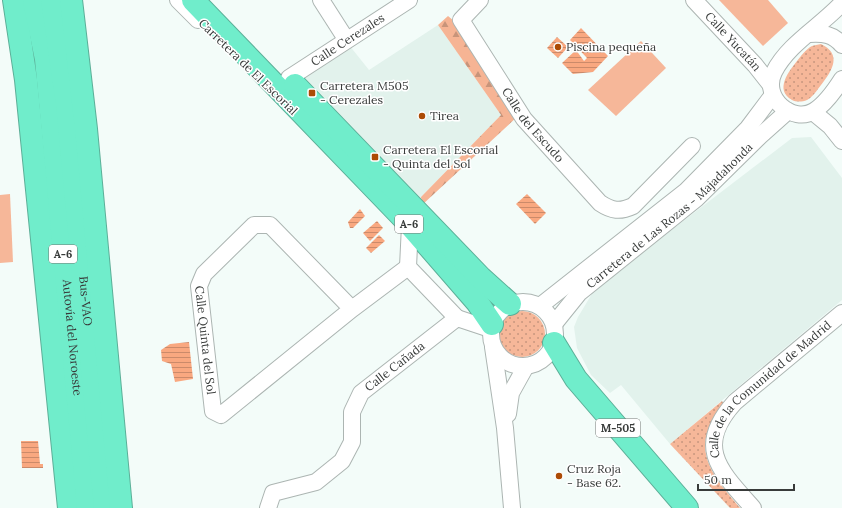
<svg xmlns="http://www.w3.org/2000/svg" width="842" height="508" viewBox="0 0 842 508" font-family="Lora,serif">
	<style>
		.built { fill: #e2f2ec }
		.forest { fill: url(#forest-firs) }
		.park { fill: url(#park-dots) }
		.pitch { fill: #f6b799 }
		.water { fill: url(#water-rules) }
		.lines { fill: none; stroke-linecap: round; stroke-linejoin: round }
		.minor-casing { stroke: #acb5b2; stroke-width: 18 }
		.highway-casing { stroke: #5caf98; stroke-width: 24 }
		.minor { stroke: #fff; stroke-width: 16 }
		.highway { stroke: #70edcb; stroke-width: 22 }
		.poi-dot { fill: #ac4b05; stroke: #fff; stroke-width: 1.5 }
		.labels { text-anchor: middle; stroke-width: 3; stroke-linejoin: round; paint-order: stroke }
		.shield { fill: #fff; stroke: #747675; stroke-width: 1 }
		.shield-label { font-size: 11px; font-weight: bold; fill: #383b3a }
		.street-label { font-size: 12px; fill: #383b3a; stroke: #fff }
		.poi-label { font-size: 12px; fill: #383b3a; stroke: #fff; text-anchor: start }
	</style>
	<defs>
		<pattern id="forest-firs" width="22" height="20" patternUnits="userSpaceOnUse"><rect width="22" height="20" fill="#f6b494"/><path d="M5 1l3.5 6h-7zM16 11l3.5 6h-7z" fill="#c8947a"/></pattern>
		<pattern id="park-dots" width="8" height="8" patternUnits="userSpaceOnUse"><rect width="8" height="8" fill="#f6b799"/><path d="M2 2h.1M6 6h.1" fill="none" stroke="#c8967e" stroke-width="1.8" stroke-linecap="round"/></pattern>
		<pattern id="water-rules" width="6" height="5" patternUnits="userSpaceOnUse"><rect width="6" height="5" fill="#f9a880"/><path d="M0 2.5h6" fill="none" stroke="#cb8a6a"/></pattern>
	</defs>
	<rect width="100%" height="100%" fill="#f3fcf9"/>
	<!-- built -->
	<g class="built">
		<path d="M 438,25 L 501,115 L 421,197 L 422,205 L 304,84 L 304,74 L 349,45 L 369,70 Z"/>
		<path d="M 811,137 L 842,178 L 842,300 L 670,444 L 621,385 L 610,393 L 591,375 L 577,348 L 574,327 L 578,317 L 593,292 L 678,225 L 792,138 Z"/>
	</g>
	<!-- forest -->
	<path class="forest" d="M 448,16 L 454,21 L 518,116 L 422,205 L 421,197 L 501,115 L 438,25 Z"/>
	<!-- park -->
	<g class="park">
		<path d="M 821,44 C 842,54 833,70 821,85 C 817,90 813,97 807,100 C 802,102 796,102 792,100 C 774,90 789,71 797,61 C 801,56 806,49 812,46 C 814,45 818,45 821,44 Z"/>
		<circle cx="522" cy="334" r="23"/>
		<path d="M 722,401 L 724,404 C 719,412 713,420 709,428 C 695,459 722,486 740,508 L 730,508 L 670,444 Z"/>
	</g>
	<!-- pitch -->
	<g class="pitch">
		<path d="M 719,0 L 768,0 L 788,23 L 763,46 Z"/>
		<path d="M 641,41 L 666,68 L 616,116 L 588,90 Z"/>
		<path d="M 10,194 L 13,262 L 0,263 L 0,195 Z"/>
	</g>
	<!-- water -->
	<g class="water">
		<path d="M 581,28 L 608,56 L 593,72 L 573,74 L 562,63 L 576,50 L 584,61 L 587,58 L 570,40 Z"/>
		<path d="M 557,37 L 568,47 L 558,58 L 547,48 Z"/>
		<path d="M 527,194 L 546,213 L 535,224 L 516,204 Z"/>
		<path d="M 360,209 L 365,216 L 353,228 L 350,228 L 348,222 Z"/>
		<path d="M 377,221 L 383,228 L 370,241 L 363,233 Z"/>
		<path d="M 379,235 L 385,241 L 371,253 L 366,248 Z"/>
		<path d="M 189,342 L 193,379 L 175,382 L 171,364 L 162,361 L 161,350 L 170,344 Z"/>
		<path d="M 21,441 L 38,441 L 40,464 L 43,464 L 43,468 L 22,468 Z"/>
	</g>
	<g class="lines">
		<!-- minor casing -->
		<g class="minor-casing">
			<g id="minor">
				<path d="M 178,0 L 198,20"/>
				<path d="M 321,0 L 346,39"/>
				<path id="s1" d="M 480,0 L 461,20 L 524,119 L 600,203 C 612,211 620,212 633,206 L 692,146"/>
				<path id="s2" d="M 694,0 L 755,65 L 770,84"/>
				<path d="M 842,3 C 821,26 788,44 774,72 C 761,98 793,124 814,111 C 825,104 835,90 842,79"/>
				<path d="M 809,34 C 823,33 833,34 842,45"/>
				<path id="s3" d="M 289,78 L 409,0"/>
				<path d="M 813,112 L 830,126 L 842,141"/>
				<path d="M 410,225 L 408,267 L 457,318"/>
				<circle cx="523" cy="334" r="32"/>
				<path d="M 540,306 L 686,191 L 748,128 L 772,96"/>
				<path id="s4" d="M 352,309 L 270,225 L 254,225 L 204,274 L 199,286 L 213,411 L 221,415 L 352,309 L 408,267"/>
				<path id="s5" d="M 554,324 L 579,293 L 696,199 L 760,136 L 788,111"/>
				<path d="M 493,347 L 505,428 L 512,508"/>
				<path d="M 508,414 L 511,393 L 526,366"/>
				<path id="s6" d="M 268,508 L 273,493 L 316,482 L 342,461 L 352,442 L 352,412 L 361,393 L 457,318 L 490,329"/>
				<path id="s7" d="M 753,508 C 720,471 694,447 735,402 L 842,313"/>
			</g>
		</g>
		<!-- highway casing -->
		<g class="highway-casing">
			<g id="highway">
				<path d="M 14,0 L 26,80 L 69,508"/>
				<path id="s8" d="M 34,0 L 46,59 L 88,508"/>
				<path id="s9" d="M 52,0 L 67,104 L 105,508"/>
				<path d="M 71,0 L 86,129 L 121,508"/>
				<path d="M 193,0 L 410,225 L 477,302 L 492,324"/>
				<path d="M 295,85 L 481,278 L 510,304"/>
				<path d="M 554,343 L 576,379 L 687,508"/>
			</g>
		</g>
		<!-- minor -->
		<use href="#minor" class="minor"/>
		<!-- highway -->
		<use href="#highway" class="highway"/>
	</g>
	<!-- markers -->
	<g class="poi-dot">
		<circle cx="558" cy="47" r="4"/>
		<rect x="308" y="89" width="8" height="8" rx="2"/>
		<circle cx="422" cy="116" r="4"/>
		<rect x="371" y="153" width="8" height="8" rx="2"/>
		<circle cx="559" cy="476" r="4"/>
	</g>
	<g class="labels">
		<!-- shield labels -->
		<g class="shield">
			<rect x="395" y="215" width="28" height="18" rx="3"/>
			<rect x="49" y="245" width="28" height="18" rx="3"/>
			<rect x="596" y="419" width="44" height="18" rx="3"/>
		</g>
		<g class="shield-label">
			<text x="409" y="228">A-6</text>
			<text x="63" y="258">A-6</text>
			<text x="618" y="432">M-505</text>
		</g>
		<!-- street labels -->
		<g class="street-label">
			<text dy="4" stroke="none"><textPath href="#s3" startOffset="70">Calle Cerezales</textPath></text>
			<text dy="4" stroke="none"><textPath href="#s2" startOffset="57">Calle Yucatán</textPath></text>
			<text transform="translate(248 67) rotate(44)" y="4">Carretera de El Escorial</text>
			<text dy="4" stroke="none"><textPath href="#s1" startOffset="155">Calle del Escudo</textPath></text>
			<text dy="4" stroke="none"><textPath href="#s5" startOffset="159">Carretera de Las Rozas - Majadahonda</textPath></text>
			<text dy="4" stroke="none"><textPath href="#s9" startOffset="303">Bus-VAO</textPath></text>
			<text dy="4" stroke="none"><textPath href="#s8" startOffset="340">Autovía del Noroeste</textPath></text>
			<text dy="4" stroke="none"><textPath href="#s4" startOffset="271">Calle Quinta del Sol</textPath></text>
			<text dy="4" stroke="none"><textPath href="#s6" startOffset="209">Calle Cañada</textPath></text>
			<text dy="4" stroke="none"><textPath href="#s7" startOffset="155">Calle de la Comunidad de Madrid</textPath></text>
		</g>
		<!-- poi labels -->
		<g class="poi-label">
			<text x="566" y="51">Piscina pequeña</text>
			<text x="320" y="90">Carretera M505<tspan x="320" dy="14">- Cerezales</tspan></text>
			<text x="430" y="120">Tirea</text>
			<text x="383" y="154">Carretera El Escorial<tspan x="383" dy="14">- Quinta del Sol</tspan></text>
			<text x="567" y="473">Cruz Roja<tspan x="567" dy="14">- Base 62.</tspan></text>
		</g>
	</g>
	<!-- scale -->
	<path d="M698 484v6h96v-6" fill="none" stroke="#383b3a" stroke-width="2"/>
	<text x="704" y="484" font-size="12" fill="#383b3a" stroke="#ffffff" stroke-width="3" paint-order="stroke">50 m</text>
</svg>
